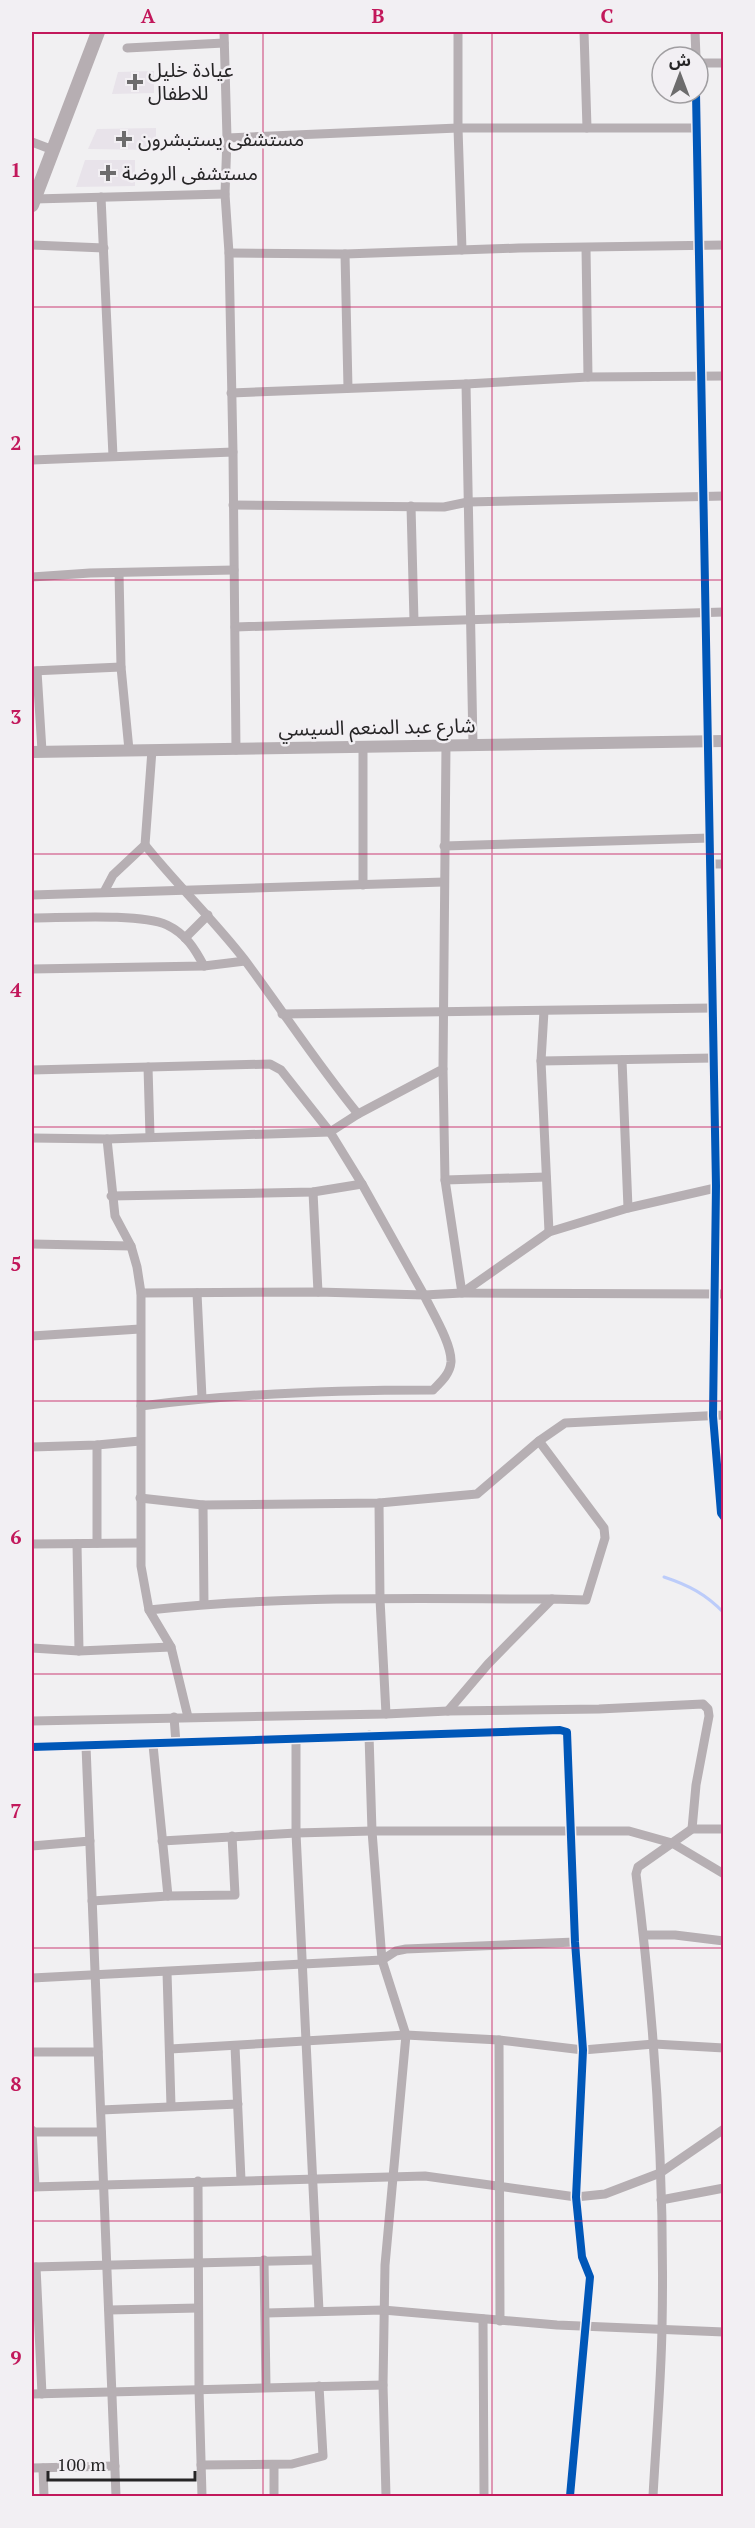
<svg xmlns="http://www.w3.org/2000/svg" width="755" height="2528" viewBox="0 0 755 2528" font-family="'PT Serif','Noto Sans Arabic',serif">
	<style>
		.built { fill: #e8e3ea }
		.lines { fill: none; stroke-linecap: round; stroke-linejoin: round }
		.stream { stroke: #bcccfa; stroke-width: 3 }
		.minor { stroke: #b6afb3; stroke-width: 9 }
		.tertiary { stroke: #b6afb3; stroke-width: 12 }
		.secondary { stroke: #b6aeb2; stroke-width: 14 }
		.cycleway-casing { stroke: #f2eff3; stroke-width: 11 }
		.cycleway { stroke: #0057b8; stroke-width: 8 }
		.grid { fill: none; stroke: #c2185b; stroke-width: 1.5; stroke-opacity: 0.55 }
		.poi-dot { fill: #6d6c6d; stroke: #f2eff3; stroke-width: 2 }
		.labels { text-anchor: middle; stroke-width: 5; stroke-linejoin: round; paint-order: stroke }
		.poi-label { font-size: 20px; fill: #262526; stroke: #f2eff3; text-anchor: start }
		.street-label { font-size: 20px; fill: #262526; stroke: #f2eff3 }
		.neatline { fill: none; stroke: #c2185b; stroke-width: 2 }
		.grid-label { font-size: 20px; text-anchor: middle; font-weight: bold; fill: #c2185b }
	</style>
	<rect width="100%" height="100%" fill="#f1f0f2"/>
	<!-- built -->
	<g class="built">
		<path d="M 154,71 L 154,93 L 112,94 L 118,72 Z"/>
		<path d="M 156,128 L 156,150 L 88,149 L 97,129 Z"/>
		<path d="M 85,160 L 135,160 L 135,186 L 76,187 Z"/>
	</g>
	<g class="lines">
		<!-- stream -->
		<path class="stream" d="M 664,1577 C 688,1585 706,1594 724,1613"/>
		<!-- minor -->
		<g class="minor">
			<path d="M 224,32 L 227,138 L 225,194 L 229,253 L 233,452 L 236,750"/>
			<path d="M 458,32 L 458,128 L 462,250"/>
			<path d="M 584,32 L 587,128"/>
			<path d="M 695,32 L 696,57"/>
			<path d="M 127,48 L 224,43"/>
			<path d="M 698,63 L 724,63"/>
			<path d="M 696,93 L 716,1186 L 713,1416 L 721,1513 L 724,1517"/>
			<path d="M 227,138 L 458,128 L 697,128"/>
			<path d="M 32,142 L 53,150"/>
			<path d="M 101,197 L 113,456"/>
			<path d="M 34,199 L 225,194"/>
			<path d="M 32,245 L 104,248"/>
			<path d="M 586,248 L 588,377"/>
			<path d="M 229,253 L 345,254 L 519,248 L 724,245"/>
			<path d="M 345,254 L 348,388"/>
			<path d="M 466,384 L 473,745"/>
			<path d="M 231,393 L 466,384 L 588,377 L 724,376"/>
			<path d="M 32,460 L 233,452"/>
			<path d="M 233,505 L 444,507 L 468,502 L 724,496"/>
			<path d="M 411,506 L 414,621"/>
			<path d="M 119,573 L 121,667 L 129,750"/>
			<path d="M 32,577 L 90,573 L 234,570"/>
			<path d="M 235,627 L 724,612"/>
			<path d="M 32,671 L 121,667"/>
			<path d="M 37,671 L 42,751"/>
			<path d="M 363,746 L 363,885"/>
			<path d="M 145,845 C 177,885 213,919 244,959 C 283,1011 317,1064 358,1114"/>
			<path d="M 444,846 L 710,838"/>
			<path d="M 710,864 L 724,864"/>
			<path d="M 104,892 L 113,875 L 145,845 L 152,750"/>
			<path d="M 32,895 L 444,882"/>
			<path d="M 32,918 C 64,918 140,913 167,925 C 186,934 195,949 204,966"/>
			<path d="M 185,938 L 208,915"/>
			<path d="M 32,969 L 204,966 L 245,961"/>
			<path d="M 544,1011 L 541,1061 L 549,1232"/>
			<path d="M 282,1014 L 713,1008"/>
			<path d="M 622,1060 L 628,1208"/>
			<path d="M 541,1061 L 714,1058"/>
			<path d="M 148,1067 L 150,1136"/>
			<path d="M 443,1069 L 445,1180 L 462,1293 L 724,1294"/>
			<path d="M 32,1070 L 270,1064 L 281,1070 L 330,1132 L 362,1184 L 424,1295"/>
			<path d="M 32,1138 L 107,1139 L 330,1132 L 358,1114 L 443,1069 L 446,745"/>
			<path d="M 107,1139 L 115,1216 L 131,1246 L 137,1267 L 141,1293 L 141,1566 L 149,1610 L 171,1647 L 188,1717"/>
			<path d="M 445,1180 L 546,1177"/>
			<path d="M 313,1192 L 318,1292"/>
			<path d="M 111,1196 L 313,1192 L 362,1184"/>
			<path d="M 32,1244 L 131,1246"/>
			<path d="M 141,1293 L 318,1292 L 424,1295"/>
			<path d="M 197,1293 L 202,1398"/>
			<path d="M 32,1336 L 140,1329"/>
			<path d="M 141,1406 C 238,1393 335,1390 433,1390 C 441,1382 450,1374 451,1362 C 452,1344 432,1312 424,1295 L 462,1293 L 549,1232 L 628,1208 L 724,1186"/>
			<path d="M 97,1445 L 97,1543"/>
			<path d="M 32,1447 L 97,1445 L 140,1441"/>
			<path d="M 140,1498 L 203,1505 L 379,1503 L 477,1494 L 539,1441 L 565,1423 L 724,1415"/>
			<path d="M 379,1503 L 380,1599 L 386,1714"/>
			<path d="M 203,1505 L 204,1604"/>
			<path d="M 32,1544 L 140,1543"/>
			<path d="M 77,1544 L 79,1651"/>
			<path d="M 149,1610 C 282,1595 418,1599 552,1599"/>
			<path d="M 32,1648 L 79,1651 L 171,1647"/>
			<path d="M 448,1711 L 488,1664 L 552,1599 L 586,1600 L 605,1538 L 604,1528 L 539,1441"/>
			<path d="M 174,1717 L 176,1743"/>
			<path d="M 32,1721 L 386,1714 L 448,1711 L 599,1709 L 703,1704 L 708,1709 L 709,1716 L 696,1785 L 692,1829"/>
			<path d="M 369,1735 L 372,1831 L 382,1960 L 406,2035 L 385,2265 L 383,2385 L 386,2496"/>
			<path d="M 296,1740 L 296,1833 L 319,2311"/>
			<path d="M 153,1745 L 168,1896"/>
			<path d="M 86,1746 L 116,2496"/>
			<path d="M 32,1747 C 208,1743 384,1735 560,1730 L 567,1732 L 575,1942 L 583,2050 L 576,2197 L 582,2257 L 590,2277 L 570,2496"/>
			<path d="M 162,1841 L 296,1833 L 372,1831 L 629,1831 L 672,1843 L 724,1874"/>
			<path d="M 32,1846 L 90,1841"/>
			<path d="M 92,1901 L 168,1896 L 235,1895 L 232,1836"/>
			<path d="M 644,1935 L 675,1935 L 724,1941"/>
			<path d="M 167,1972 L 171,2106"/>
			<path d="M 32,1978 L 382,1960 L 396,1951 L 406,1949 L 575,1942"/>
			<path d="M 499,2040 L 500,2321"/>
			<path d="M 235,2046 L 241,2180"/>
			<path d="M 170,2049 L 406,2035 L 499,2040 L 583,2050 L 654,2044 L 724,2048"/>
			<path d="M 32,2052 L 98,2052"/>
			<path d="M 101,2110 L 238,2104"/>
			<path d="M 32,2130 L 35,2187"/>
			<path d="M 32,2132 L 101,2132"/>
			<path d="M 198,2181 L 199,2389 L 202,2496"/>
			<path d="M 32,2187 L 425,2176 L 576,2197 L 605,2194 L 660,2173 L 724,2129"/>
			<path d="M 661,2200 L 724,2188"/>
			<path d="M 264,2260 L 266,2386"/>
			<path d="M 32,2267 L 316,2260"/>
			<path d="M 36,2267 L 42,2394"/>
			<path d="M 109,2310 L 198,2308"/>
			<path d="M 266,2313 L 383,2310 L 557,2325 L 724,2332"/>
			<path d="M 483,2319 L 484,2496"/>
			<path d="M 32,2394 L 383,2385"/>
			<path d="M 201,2465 L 292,2464 L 323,2456 L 319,2386"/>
			<path d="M 274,2465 L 274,2496"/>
			<path d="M 32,2468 L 115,2466"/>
			<path d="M 43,2468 L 44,2496"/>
			<path d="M 653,2496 C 656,2441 661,2384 662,2328 C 665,2177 655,2025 636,1874 L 638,1867 L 692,1829 L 724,1829"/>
		</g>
		<!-- tertiary -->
		<path class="tertiary" d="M 32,752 L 724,741"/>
		<!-- secondary -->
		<path class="secondary" d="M 32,205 L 98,32"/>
		<!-- cycleway casing -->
		<g class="cycleway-casing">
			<g id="cycleway">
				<path d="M 696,93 L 716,1186 L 713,1416 L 721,1513 L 724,1517"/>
				<path d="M 32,1747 C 208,1743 384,1735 560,1730 L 567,1732 L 575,1942 L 583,2050 L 576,2197 L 582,2257 L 590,2277 L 570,2496"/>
			</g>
		</g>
		<!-- cycleway -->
		<use href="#cycleway" class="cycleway"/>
	</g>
	<!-- grid -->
	<path class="grid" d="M 263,32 L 263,2496M 492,32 L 492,2496M 32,307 L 724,307M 32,580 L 724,580M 32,854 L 724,854M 32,1127 L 724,1127M 32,1401 L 724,1401M 32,1674 L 724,1674M 32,1948 L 724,1948M 32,2221 L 724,2221"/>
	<!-- markers -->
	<g class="poi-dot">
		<path d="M132 73h6v6h6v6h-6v6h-6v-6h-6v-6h6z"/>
		<path d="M121 130h6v6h6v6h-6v6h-6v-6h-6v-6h6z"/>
		<path d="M105 164h6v6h6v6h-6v6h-6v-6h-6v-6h6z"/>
	</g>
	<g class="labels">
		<!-- poi labels -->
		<g class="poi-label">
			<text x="148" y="77">عيادة خليل<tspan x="148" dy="23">للاطفال</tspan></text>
			<text x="138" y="146">مستشفى يستبشرون</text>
			<text x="122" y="180">مستشفى الروضة</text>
		</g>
		<!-- street labels -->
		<g class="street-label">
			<text transform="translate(377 727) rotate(-1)" y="7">شارع عبد المنعم السيسي</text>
		</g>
	</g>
	<!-- border -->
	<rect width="755" height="2528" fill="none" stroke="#f2eff3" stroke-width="66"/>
	<!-- north arrow -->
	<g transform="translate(680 75)"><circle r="28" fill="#f2eff3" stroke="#a09ea1" stroke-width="1.5"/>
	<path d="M0-4.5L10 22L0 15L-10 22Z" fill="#6d6c6d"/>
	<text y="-9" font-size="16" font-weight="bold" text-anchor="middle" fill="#262526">ش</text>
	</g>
	<!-- scale -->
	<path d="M48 2471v9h147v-9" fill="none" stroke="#262526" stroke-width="3"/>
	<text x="57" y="2471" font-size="18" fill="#262526" stroke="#f2eff3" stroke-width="4.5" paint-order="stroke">100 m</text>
	<rect x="33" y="33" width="689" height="2462" class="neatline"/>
	<g class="grid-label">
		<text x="148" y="23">A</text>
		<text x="378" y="23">B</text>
		<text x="607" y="23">C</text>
		<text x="16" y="177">1</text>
		<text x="16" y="450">2</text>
		<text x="16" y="724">3</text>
		<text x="16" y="997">4</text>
		<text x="16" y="1271">5</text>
		<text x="16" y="1544">6</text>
		<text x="16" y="1818">7</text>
		<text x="16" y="2091">8</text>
		<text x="16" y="2365">9</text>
	</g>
</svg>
